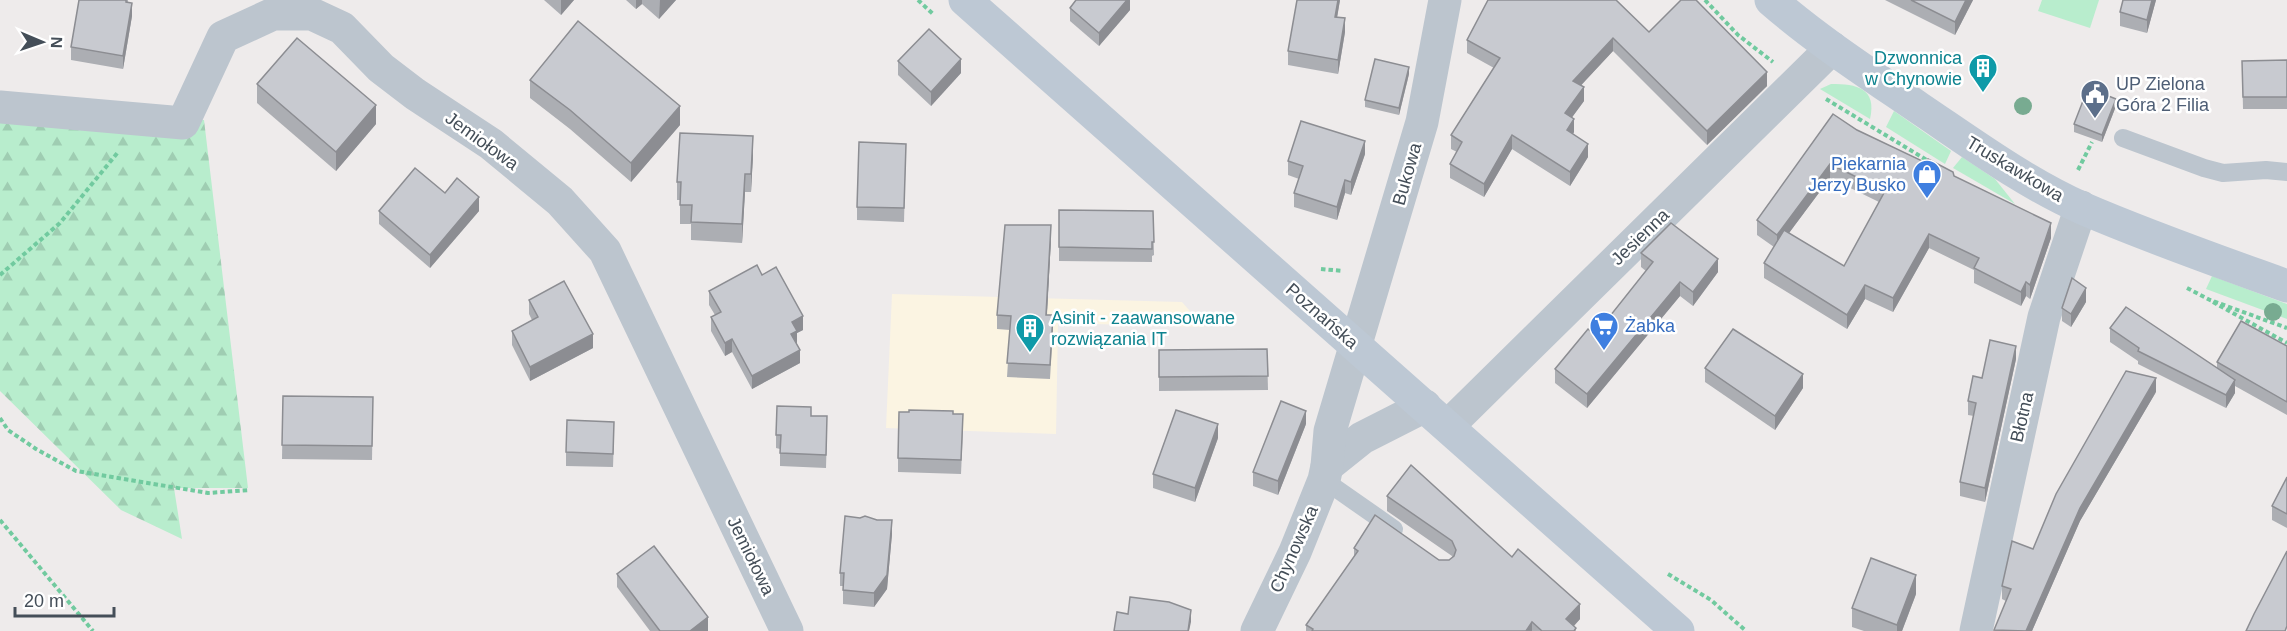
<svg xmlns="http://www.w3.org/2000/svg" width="2287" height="631" viewBox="0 0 2287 631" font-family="Arial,sans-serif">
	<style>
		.commercial { fill: #fbf4e2 }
		.green { fill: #b8edcd }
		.forest { fill: url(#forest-firs) }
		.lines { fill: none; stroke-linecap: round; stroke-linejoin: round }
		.path { stroke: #71ca9f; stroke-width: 4; stroke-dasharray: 4.5 3; stroke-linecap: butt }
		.lane { stroke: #bcc5ce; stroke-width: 18 }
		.street { stroke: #bcc5ce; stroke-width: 33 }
		.secondary { stroke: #bdc8d4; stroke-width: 33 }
		.tree { fill: #78ab91 }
		.wall { fill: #acaeb3; fill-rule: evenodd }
		.shaded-wall { fill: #8c8d92 }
		.building { fill: #c8cad0; stroke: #8c8d92; stroke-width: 1.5 }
		.labels { text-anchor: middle; stroke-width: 5; stroke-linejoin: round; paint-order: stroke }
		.culture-label { font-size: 18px; fill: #0d838f; stroke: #fff; text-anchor: end }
		.service-label { font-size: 18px; fill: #4e5e75; stroke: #fff; text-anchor: start }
		.street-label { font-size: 18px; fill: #444e58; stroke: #fff }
		.shop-label { font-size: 18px; fill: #366cbe; stroke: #fff; text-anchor: end }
	</style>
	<defs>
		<pattern id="forest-firs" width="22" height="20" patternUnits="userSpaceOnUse" patternTransform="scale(1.5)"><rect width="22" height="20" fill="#b8edcd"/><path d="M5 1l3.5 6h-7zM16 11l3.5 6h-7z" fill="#9fcdb2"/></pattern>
	</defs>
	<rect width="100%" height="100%" fill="#eeebeb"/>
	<!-- commercial -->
	<path class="commercial" d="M 892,294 L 1182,302 L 1204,327 L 1058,323 L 1056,434 L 886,428 Z"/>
	<!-- green -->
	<g class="green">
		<path d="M 2042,0 L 2099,0 L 2090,28 L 2038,11 Z"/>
		<path d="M 1831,84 C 1857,84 1877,88 1870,119 L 1820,89 Z"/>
		<path d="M 1894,111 L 1951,151 L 1945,164 L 1886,127 Z"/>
		<path d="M 1962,157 L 1995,179 L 2015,204 L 1953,168 Z"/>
		<path d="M 2212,276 L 2287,304 L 2287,319 L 2206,289 Z"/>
	</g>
	<!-- forest -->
	<path class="forest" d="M 0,107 L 81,114 L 204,120 L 248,488 L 174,488 L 182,539 L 121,510 L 0,391 Z"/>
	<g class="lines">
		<!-- path -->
		<g class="path">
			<path d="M 918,0 L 933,14"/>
			<path d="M 1705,0 L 1738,35 L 1773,62"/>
			<path d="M 1826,99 L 1930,162"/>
			<path d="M 2078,170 L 2092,142"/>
			<path d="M 1321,269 L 1343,271"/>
			<path d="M 0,275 L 60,223 L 119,151"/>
			<path d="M 2187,288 L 2210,300 L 2287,328"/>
			<path d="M 2213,302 L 2287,343"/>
			<path d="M 0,418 L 8,430 L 36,449 L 76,471 L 208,493 L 250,490"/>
			<path d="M 0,520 L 93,631"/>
			<path d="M 1668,574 L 1711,600 L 1746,631"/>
		</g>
		<!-- lane -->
		<g class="lane">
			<path d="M 2123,138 L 2204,168 L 2223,173 L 2266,170 L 2287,172"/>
			<path d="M 1324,480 L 1394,529"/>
		</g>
		<!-- street -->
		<g class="street">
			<path d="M 0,107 L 183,123 L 223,37 L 273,14 L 312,14 L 342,28 L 381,68 L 415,94 L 491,144 L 560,201 L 605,251 L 787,631"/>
			<path d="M 1448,426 L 1832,48"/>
			<path d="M 1327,466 L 1362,438 L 1425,406"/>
			<path d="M 1257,631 L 1295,552 L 1324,480 L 1327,466 L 1330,431 L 1422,122 L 1445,0"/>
			<path d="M 1976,631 L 2044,317 L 2081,207"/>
		</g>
		<!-- secondary -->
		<g class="secondary">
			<path d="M 965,0 L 1678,631"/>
			<path d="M 1771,0 C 1817,40 1868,73 1919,108 C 1971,143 2024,182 2082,208 C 2149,237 2218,261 2287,286"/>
		</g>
	</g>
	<!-- trees -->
	<g class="tree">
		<circle cx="2023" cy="106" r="9"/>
		<circle cx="2273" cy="312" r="9"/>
	</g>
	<!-- wall -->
	<g class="wall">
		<path d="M 79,0 L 128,0 L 128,3 L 132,16 L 123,69 L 71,60 L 71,47 Z"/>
		<path d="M 544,0 L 574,0 L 561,15 Z"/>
		<path d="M 626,0 L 676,0 L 659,19 L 642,4 L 636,9 Z"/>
		<path d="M 1130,0 L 1130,10 L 1099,46 L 1070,21 L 1070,8 Z"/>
		<path d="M 1340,0 L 1337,17 L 1345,32 L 1338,74 L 1288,65 L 1288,51 Z"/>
		<path d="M 1885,0 L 1973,0 L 1955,35 Z"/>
		<path d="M 2123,0 L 2156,0 L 2147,33 L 2120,26 L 2120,12 Z"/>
		<path d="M 1649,32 L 1767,86 L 1707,145 L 1613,51 L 1581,85 L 1584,101 L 1572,117 L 1574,132 L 1573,134 L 1588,157 L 1570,186 L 1512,149 L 1484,197 L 1450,178 L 1450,164 L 1457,152 L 1451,149 L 1451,135 L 1494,68 L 1467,53 L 1467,40 Z"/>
		<path d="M 2287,60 L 2287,109 L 2243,109 L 2242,61 Z"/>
		<path d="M 898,61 L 961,73 L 931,106 L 898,75 Z"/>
		<path d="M 1409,74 L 1399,115 L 1365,107 L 1365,100 Z"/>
		<path d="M 530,80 L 680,125 L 631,182 L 570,129 L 530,98 Z"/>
		<path d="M 257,84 L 376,124 L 336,171 L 257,103 Z"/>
		<path d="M 2116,106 L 2102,142 L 2074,132 L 2074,124 Z"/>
		<path d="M 1857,130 L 1954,176 L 2051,238 L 2030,299 L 2026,296 L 2021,306 L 1974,283 L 1974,270 L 1929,248 L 1893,312 L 1865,299 L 1847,329 L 1764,278 L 1764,263 L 1774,247 L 1757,235 L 1757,220 ZM 1830,178 L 1879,202 L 1844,266 L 1789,233 Z"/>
		<path d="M 906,144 L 904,222 L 857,220 L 857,207 Z"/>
		<path d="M 1365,154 L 1351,195 L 1345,193 L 1337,220 L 1294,207 L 1294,193 L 1299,179 L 1288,175 L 1288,161 Z"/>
		<path d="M 753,155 L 751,192 L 745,192 L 742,243 L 691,240 L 691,224 L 680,224 L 680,200 L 677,200 L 677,182 Z"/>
		<path d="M 445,193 L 479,211 L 430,268 L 379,224 L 379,211 Z"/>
		<path d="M 1059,210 L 1153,211 L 1154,255 L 1152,256 L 1152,262 L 1059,261 Z"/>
		<path d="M 1051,239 L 1047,315 L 1053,329 L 1050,379 L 1007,377 L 1010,330 L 997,329 L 997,315 Z"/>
		<path d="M 1641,253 L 1718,272 L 1693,306 L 1680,296 L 1587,408 L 1555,383 L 1555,369 L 1595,335 L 1646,271 L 1641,267 Z"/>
		<path d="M 762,275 L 803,330 L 797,333 L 797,344 L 800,363 L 752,389 L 732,352 L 725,356 L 711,331 L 711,317 L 715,315 L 709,305 L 709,291 Z"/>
		<path d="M 529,300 L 593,348 L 530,381 L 512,345 L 512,331 L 532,320 L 529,314 Z"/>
		<path d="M 2086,302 L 2071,327 L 2062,321 L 2062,308 Z"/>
		<path d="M 2110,328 L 2217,368 L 2217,362 L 2287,346 L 2287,415 L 2235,386 L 2235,393 L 2226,408 L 2138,364 L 2138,361 L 2110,342 Z"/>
		<path d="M 1267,349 L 1268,390 L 1159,391 L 1159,350 Z"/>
		<path d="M 2016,359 L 1985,502 L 1960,496 L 1960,482 L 1974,416 L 1968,415 L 1968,401 L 1982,378 Z"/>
		<path d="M 1705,368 L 1803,388 L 1775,430 L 1705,382 Z"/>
		<path d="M 2156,392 L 2080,521 L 2032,631 L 1994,631 L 2006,601 L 2002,599 L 2002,586 L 2033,549 Z"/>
		<path d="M 283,396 L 373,397 L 372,460 L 282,459 Z"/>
		<path d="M 953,414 L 963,428 L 961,474 L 898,472 L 898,458 Z"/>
		<path d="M 811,416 L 827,430 L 826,468 L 780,466 L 780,449 L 776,448 L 776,435 Z"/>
		<path d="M 1306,424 L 1278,495 L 1253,486 L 1253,472 Z"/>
		<path d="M 614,436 L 613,467 L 566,466 L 566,452 Z"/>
		<path d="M 1218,438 L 1195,502 L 1153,488 L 1153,474 Z"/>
		<path d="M 2287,477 L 2287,528 L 2272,520 L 2272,506 Z"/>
		<path d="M 1387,496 L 1580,619 L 1574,626 L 1576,631 L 1306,631 L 1306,625 L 1354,557 L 1354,548 L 1439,560 L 1449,560 L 1453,558 L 1452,556 L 1387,511 Z"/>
		<path d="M 892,534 L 887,589 L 874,607 L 843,604 L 843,586 L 840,586 L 840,573 Z"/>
		<path d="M 617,574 L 708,617 L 708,631 L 650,631 L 617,587 Z"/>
		<path d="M 1916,594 L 1902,631 L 1864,631 L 1852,627 L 1852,608 Z"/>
	</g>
	<!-- shaded-wall -->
	<g class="shaded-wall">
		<path d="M 561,0 L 574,0 L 561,15 Z"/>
		<path d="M 636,0 L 642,0 L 642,4 L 636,9 Z"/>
		<path d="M 660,0 L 676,0 L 659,19 Z"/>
		<path d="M 1127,0 L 1130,0 L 1130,10 L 1099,46 L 1099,33 Z"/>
		<path d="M 1338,0 L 1340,0 L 1335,30 L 1335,17 Z"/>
		<path d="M 1966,0 L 1973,0 L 1955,35 L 1955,22 Z"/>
		<path d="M 2152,0 L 2156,0 L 2147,33 L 2147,20 Z"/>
		<path d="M 132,3 L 132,16 L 123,69 L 123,56 Z"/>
		<path d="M 1345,18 L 1345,32 L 1338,74 L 1338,60 Z"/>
		<path d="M 1613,38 L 1613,51 L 1573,94 L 1573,81 Z"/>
		<path d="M 961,59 L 961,73 L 931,106 L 931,92 Z"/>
		<path d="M 1409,67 L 1409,74 L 1399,115 L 1399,108 Z"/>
		<path d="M 1767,72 L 1767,86 L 1707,145 L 1707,131 Z"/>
		<path d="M 1584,87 L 1584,101 L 1565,127 L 1565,113 Z"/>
		<path d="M 2116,99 L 2116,106 L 2102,142 L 2102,135 Z"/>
		<path d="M 376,105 L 376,124 L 336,171 L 336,152 Z"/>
		<path d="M 680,106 L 680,125 L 631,182 L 631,163 Z"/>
		<path d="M 1574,119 L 1574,132 L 1567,144 L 1567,130 Z"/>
		<path d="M 1512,135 L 1512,149 L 1484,197 L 1484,184 Z"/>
		<path d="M 753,136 L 753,155 L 751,192 L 751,174 Z"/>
		<path d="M 1365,141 L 1365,154 L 1351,195 L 1351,182 Z"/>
		<path d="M 1588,144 L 1588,157 L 1570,186 L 1570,172 Z"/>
		<path d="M 1830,164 L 1830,178 L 1777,249 L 1777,235 Z"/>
		<path d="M 745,174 L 745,192 L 742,243 L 742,224 Z"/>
		<path d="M 1345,180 L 1345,193 L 1337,220 L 1337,207 Z"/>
		<path d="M 479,197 L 479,211 L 430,268 L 430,255 Z"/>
		<path d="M 2051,223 L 2051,238 L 2030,299 L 2030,285 Z"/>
		<path d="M 1051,225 L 1051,239 L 1046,329 L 1046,315 Z"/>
		<path d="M 1929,234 L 1929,248 L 1893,312 L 1893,298 Z"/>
		<path d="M 1718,259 L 1718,272 L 1693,306 L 1693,292 Z"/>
		<path d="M 1680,282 L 1680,296 L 1587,408 L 1587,394 Z"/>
		<path d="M 2026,282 L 2026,296 L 2021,306 L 2021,292 Z"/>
		<path d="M 1865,285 L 1865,299 L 1847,329 L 1847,315 Z"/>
		<path d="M 2086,288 L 2086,302 L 2071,327 L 2071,314 Z"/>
		<path d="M 803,316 L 803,330 L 797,333 L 797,344 L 791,334 L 792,322 Z"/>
		<path d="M 593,334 L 593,348 L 530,381 L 530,367 Z"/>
		<path d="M 732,339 L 732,352 L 725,356 L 725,343 Z"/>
		<path d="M 2016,346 L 2016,359 L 1985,502 L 1985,488 Z"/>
		<path d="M 800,350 L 800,363 L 752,389 L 752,376 Z"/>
		<path d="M 1803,374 L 1803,388 L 1775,430 L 1775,416 Z"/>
		<path d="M 2156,378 L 2156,392 L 2080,521 L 2032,631 L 2026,631 L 2080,508 Z"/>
		<path d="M 2235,380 L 2235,393 L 2226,408 L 2226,395 Z"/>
		<path d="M 1306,411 L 1306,424 L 1278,495 L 1278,481 Z"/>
		<path d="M 1218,424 L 1218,438 L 1195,502 L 1195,488 Z"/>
		<path d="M 892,520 L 892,534 L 887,589 L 874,607 L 874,593 Z"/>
		<path d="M 1916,575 L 1916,594 L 1902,631 L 1897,631 L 1897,625 Z"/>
		<path d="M 1580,604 L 1580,619 L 1569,631 L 1566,619 Z"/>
		<path d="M 1191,610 L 1191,622 L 1189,631 L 1188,631 Z"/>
		<path d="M 708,617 L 708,631 L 690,631 Z"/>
		<path d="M 1532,622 L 1532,631 L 1526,631 Z"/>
	</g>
	<!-- building -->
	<g class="building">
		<path d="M 79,0 L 126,0 L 126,2 L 132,3 L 123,56 L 71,47 Z"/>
		<path d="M 1076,0 L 1127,0 L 1099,33 L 1070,8 Z"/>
		<path d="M 1297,0 L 1338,0 L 1335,17 L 1345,18 L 1338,60 L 1288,51 Z"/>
		<path d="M 1488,0 L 1616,0 L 1649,32 L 1681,0 L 1696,0 L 1767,72 L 1707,131 L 1613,38 L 1573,81 L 1584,87 L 1565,113 L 1574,119 L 1567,130 L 1588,144 L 1570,172 L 1512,135 L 1484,184 L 1450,164 L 1462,142 L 1451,135 L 1500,58 L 1467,40 Z"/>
		<path d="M 1911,0 L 1966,0 L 1955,22 Z"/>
		<path d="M 2123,0 L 2152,0 L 2147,20 L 2120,12 Z"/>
		<path d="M 578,21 L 680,106 L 631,163 L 570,110 L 530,80 Z"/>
		<path d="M 929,29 L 961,59 L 931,92 L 898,61 Z"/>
		<path d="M 297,38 L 376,105 L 336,152 L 257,84 Z"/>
		<path d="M 1375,59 L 1409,67 L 1399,108 L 1365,100 Z"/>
		<path d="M 2287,60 L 2287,97 L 2243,97 L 2242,61 Z"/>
		<path d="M 2088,88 L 2116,99 L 2102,135 L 2074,124 Z"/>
		<path d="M 1833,114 L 1857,130 L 1924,162 L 1928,159 L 1953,172 L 1954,176 L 2051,223 L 2030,285 L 2026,282 L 2021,292 L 1974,268 L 1979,258 L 1929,234 L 1893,298 L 1865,285 L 1847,315 L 1764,263 L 1784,230 L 1844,266 L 1885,191 L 1830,164 L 1777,235 L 1757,220 Z"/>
		<path d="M 1301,121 L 1365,141 L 1351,182 L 1345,180 L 1337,207 L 1294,193 L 1303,166 L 1288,161 Z"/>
		<path d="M 680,133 L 753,136 L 751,174 L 745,174 L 742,224 L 691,222 L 692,205 L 680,205 L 681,182 L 677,182 Z"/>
		<path d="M 859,142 L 906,144 L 904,208 L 857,207 Z"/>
		<path d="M 415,168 L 445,193 L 457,178 L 479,197 L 430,255 L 379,211 Z"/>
		<path d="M 1059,210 L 1153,211 L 1154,242 L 1152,242 L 1152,249 L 1059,247 Z"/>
		<path d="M 1671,223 L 1718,259 L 1693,292 L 1680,282 L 1587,394 L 1555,369 L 1588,329 L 1595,335 L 1653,262 L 1641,253 Z"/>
		<path d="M 1005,225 L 1051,225 L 1046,315 L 1053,315 L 1050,365 L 1007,363 L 1011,316 L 997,315 Z"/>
		<path d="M 757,265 L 762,275 L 776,267 L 803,316 L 792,322 L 797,331 L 791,334 L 800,350 L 752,376 L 732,339 L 725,343 L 711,317 L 721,312 L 709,291 Z"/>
		<path d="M 2072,278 L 2086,288 L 2071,314 L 2062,308 Z"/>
		<path d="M 564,281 L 593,334 L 530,367 L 512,331 L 538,317 L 529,300 Z"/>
		<path d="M 2126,307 L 2235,380 L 2226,395 L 2138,351 L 2139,348 L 2110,328 Z"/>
		<path d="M 2241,321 L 2287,346 L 2287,402 L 2217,362 Z"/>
		<path d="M 1733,329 L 1803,374 L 1775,416 L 1705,368 Z"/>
		<path d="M 1990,340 L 2016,346 L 1985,488 L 1960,482 L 1976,403 L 1968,401 L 1973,376 L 1982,378 Z"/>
		<path d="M 1267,349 L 1268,376 L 1159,377 L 1159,350 Z"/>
		<path d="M 2126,371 L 2156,378 L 2080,508 L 2026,631 L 1994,630 L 2011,589 L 2002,586 L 2012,541 L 2033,549 L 2056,494 Z"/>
		<path d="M 283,396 L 373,397 L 372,446 L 282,445 Z"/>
		<path d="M 1281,401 L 1306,411 L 1278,481 L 1253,472 Z"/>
		<path d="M 777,406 L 811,407 L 811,416 L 827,416 L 826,455 L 780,453 L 781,435 L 776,435 Z"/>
		<path d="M 909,410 L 953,411 L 953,414 L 963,414 L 961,460 L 898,458 L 899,412 L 909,412 Z"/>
		<path d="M 1176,410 L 1218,424 L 1195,488 L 1153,474 Z"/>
		<path d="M 567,420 L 614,422 L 613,454 L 566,452 Z"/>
		<path d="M 1411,465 L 1512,557 L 1518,549 L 1580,604 L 1566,619 L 1576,628 L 1574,631 L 1542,631 L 1532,622 L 1526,631 L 1312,631 L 1313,629 L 1306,625 L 1358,551 L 1354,548 L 1375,515 L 1439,560 L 1449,560 L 1454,556 L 1456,550 L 1452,541 L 1387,496 Z"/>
		<path d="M 2287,477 L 2287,514 L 2272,506 Z"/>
		<path d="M 845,516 L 860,518 L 865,516 L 877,520 L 892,520 L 887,575 L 874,593 L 843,590 L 844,573 L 840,573 Z"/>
		<path d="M 654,546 L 708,617 L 690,631 L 660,631 L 617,574 Z"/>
		<path d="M 2287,551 L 2287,626 L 2285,631 L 2246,631 L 2254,614 Z"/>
		<path d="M 1871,558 L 1916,575 L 1897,625 L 1852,608 Z"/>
		<path d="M 1130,597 L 1169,602 L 1191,610 L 1188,631 L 1114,631 L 1117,612 L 1128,614 Z"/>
	</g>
	<!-- icons -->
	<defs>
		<g id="building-pin" transform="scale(1.5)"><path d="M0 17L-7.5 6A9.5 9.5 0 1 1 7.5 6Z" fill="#0f9aa8" stroke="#fff"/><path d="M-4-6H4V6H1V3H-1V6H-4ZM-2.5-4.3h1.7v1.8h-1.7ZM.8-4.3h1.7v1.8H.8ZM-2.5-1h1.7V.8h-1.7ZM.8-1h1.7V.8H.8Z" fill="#fff"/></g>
		<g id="civic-pin" transform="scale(1.5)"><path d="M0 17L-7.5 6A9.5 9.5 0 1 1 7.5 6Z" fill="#5c6f8a" stroke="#fff"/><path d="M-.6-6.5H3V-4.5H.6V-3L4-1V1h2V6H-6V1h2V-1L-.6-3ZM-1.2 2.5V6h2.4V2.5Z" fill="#fff"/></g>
		<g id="shop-pin" transform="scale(1.5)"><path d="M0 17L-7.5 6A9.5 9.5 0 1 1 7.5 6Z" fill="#3f7fe0" stroke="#fff"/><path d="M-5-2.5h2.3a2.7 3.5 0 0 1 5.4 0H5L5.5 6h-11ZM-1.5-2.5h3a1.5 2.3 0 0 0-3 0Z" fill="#fff"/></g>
		<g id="supermarket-pin" transform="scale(1.5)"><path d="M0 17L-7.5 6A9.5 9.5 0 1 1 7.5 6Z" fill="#3f7fe0" stroke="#fff"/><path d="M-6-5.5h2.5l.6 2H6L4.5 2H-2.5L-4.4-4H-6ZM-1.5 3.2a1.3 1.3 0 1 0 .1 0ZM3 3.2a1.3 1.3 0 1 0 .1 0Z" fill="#fff"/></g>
	</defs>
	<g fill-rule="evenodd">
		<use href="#building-pin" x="1983" y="68"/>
		<use href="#civic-pin" x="2095" y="94"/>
		<use href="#shop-pin" x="1927" y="174"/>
		<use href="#supermarket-pin" x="1604" y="326"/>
		<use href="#building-pin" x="1030" y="328"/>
	</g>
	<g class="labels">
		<!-- culture labels -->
		<g class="culture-label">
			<text x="1962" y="64">Dzwonnica<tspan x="1962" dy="21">w Chynowie</tspan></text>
			<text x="1051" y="324" text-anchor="start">Asinit - zaawansowane<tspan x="1051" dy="21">rozwiązania IT</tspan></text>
		</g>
		<!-- service labels -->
		<g class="service-label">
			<text x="2116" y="90">UP Zielona<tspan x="2116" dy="21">Góra 2 Filia</tspan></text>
		</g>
		<!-- street labels -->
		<g class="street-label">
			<text transform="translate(482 141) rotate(36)" y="6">Jemiołowa</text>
			<text transform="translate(2015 169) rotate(31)" y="6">Truskawkowa</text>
			<text transform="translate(1407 174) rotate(-74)" y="6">Bukowa</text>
			<text transform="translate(1640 237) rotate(-44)" y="6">Jesienna</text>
			<text transform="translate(1322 316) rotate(41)" y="6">Poznańska</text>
			<text transform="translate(2022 417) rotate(-77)" y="6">Błotna</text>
			<text transform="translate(1294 549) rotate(-66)" y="6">Chynowska</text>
			<text transform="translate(751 556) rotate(64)" y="6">Jemiołowa</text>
		</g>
		<!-- shop labels -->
		<g class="shop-label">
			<text x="1906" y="170">Piekarnia<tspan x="1906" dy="21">Jerzy Busko</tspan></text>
			<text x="1625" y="332" text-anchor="start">Żabka</text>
		</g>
	</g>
	<!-- north arrow -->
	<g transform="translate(42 42) rotate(92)" stroke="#ffffff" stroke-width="4.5" paint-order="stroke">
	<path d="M0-4.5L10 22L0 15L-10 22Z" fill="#444e58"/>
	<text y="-9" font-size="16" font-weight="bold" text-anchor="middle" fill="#444e58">N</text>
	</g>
	<!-- scale -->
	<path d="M15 607v9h99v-9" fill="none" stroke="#444e58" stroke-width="3"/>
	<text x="24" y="607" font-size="18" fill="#444e58" stroke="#ffffff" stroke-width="4.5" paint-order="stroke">20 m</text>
</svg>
